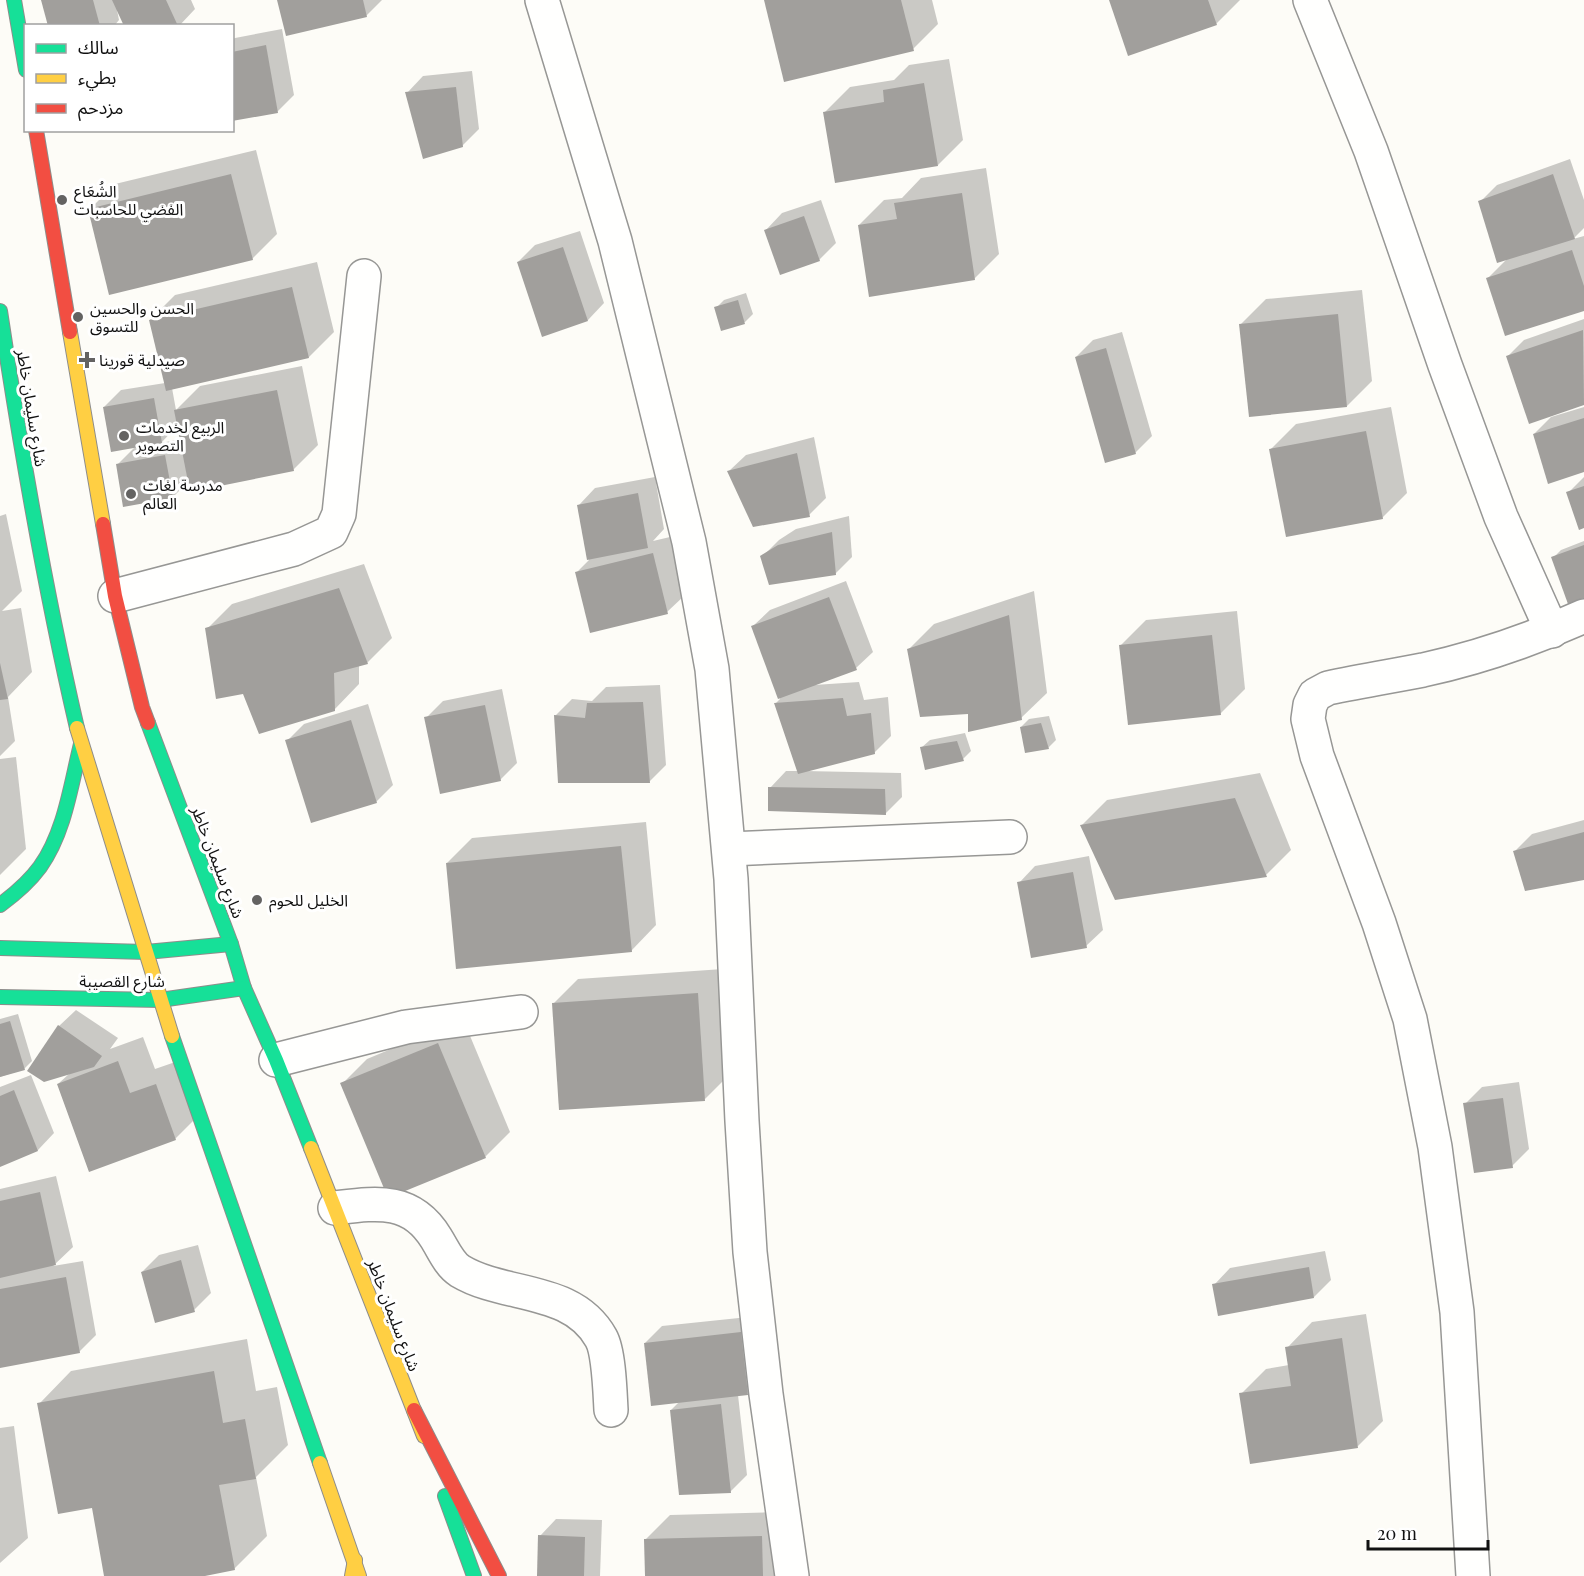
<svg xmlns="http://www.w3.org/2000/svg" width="1584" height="1576" viewBox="0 0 1584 1576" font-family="'Playfair Display','Noto Sans Arabic',serif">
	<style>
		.shadow { fill: #0003; fill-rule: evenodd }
		.building { fill: #a19f9c }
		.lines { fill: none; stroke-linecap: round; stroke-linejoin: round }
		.street-casing { stroke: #979795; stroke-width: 36 }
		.fast-casing { stroke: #8e8d8b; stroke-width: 16 }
		.slow-casing { stroke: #8e8d8b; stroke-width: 16 }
		.jam-casing { stroke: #8e8d8b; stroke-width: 16 }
		.street { stroke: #fffffe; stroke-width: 33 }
		.fast { stroke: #16e098; stroke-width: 14 }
		.slow { stroke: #ffcf43; stroke-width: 14 }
		.jam { stroke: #f24e42; stroke-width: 14 }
		.poi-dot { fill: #646362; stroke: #fff; stroke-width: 2 }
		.labels { text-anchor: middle; stroke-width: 6; stroke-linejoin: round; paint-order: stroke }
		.poi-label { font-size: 16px; fill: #111; stroke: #fff; text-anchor: start }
		.street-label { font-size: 16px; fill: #111; stroke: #fff }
	</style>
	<rect width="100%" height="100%" fill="#fdfcf7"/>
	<!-- shadow -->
	<g class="shadow">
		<path d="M 43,0 L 191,0 L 195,9 L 179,26 L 126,26 L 118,10 L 117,10 L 119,20 L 114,26 L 49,26 Z"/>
		<path d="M 279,0 L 382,0 L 366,16 Z"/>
		<path d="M 765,0 L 932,0 L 938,24 L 913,49 Z"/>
		<path d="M 1111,0 L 1240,0 L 1216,24 Z"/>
		<path d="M 282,29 L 294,95 L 277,112 L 232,119 L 232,40 L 235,38 Z"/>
		<path d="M 949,59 L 963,140 L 938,165 L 825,112 L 850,87 L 894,80 L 909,65 Z"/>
		<path d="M 472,71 L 479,129 L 462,146 L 407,93 L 423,76 Z"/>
		<path d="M 256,150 L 277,234 L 252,259 L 90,209 L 115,184 Z"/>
		<path d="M 1570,159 L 1584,200 L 1584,228 L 1573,239 L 1584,236 L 1584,309 L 1488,278 L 1508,258 L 1480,202 L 1497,185 Z"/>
		<path d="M 986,168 L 999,254 L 974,279 L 859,225 L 884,200 L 902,198 L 921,178 Z"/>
		<path d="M 821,200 L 836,243 L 819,260 L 766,230 L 782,213 Z"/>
		<path d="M 580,231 L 604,303 L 588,320 L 543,335 L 518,262 L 535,245 Z"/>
		<path d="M 317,262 L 334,332 L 309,357 L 172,388 L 176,410 L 200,386 L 302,366 L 318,445 L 293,470 L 189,481 L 173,497 L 118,464 L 135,447 L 104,407 L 121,390 L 165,383 L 150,320 L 175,295 ZM 178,425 L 181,439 L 161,443 Z"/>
		<path d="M 1362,290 L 1372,381 L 1347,406 L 1241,324 L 1266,299 Z"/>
		<path d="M 746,293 L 753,314 L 745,322 L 722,329 L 716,308 L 724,300 Z"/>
		<path d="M 1584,319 L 1584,403 L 1530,422 L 1507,357 L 1524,340 Z"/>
		<path d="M 1122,332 L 1152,436 L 1135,453 L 1076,357 L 1093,340 Z"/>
		<path d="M 1391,407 L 1407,493 L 1382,518 L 1271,449 L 1296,424 Z"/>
		<path d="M 1584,407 L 1584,471 L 1534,434 L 1551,417 Z"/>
		<path d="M 814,437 L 826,498 L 809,515 L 729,471 L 746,455 Z"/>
		<path d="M 655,477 L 664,529 L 653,541 L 670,537 L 684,596 L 667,612 L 577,572 L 589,560 L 579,505 L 595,488 Z"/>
		<path d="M 1584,477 L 1584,526 L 1568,493 Z"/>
		<path d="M 6,514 L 22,591 L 2,611 L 21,608 L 32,672 L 8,697 L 15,741 L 0,756 L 0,516 Z"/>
		<path d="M 849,516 L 852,557 L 835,574 L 762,557 L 779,540 L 796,529 Z"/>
		<path d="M 1584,541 L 1584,596 L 1553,558 L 1561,550 Z"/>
		<path d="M 364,564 L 392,638 L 367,663 L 359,665 L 359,684 L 334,710 L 244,692 L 207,629 L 232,604 Z"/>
		<path d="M 846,581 L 873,652 L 856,668 L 814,685 L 859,682 L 864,700 L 888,697 L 891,736 L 874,753 L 805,771 L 901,773 L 902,797 L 885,814 L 770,788 L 786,771 L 799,771 L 776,703 L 780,699 L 753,626 L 770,610 Z"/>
		<path d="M 1034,591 L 1047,693 L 1021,718 L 909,649 L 934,624 Z"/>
		<path d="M 1237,611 L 1245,689 L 1220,714 L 1121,645 L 1146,620 Z"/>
		<path d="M 660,685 L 666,765 L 649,782 L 555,716 L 572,699 L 592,701 L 606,687 Z"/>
		<path d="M 502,689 L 517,763 L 500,780 L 426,718 L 443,701 Z"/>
		<path d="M 368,704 L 393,785 L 376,802 L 287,741 L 304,724 Z"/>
		<path d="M 1049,716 L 1056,740 L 1048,748 L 1021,727 L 1029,719 Z"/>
		<path d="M 965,733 L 971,751 L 963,759 L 921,748 L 930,740 Z"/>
		<path d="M 16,757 L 26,849 L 0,875 L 0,759 Z"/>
		<path d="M 1260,773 L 1291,850 L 1266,875 L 1082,825 L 1107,800 Z"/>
		<path d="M 1584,820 L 1584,878 L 1515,851 L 1532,834 Z"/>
		<path d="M 646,822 L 656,925 L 631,951 L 447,863 L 472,838 Z"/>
		<path d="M 1089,856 L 1103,930 L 1086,946 L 1019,883 L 1035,866 Z"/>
		<path d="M 723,969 L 730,1074 L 705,1099 L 553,1004 L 578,979 Z"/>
		<path d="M 76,1010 L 118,1038 L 110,1049 L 143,1037 L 155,1069 L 181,1060 L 200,1114 L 175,1139 L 58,1084 L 70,1073 L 59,1026 Z"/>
		<path d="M 18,1014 L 32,1061 L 24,1069 L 0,1077 L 0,1019 Z"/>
		<path d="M 463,1019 L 510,1132 L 485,1157 L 342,1084 L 367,1059 Z"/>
		<path d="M 31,1075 L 54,1133 L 38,1150 L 0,1165 L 0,1087 Z"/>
		<path d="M 1519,1082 L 1529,1149 L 1512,1166 L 1465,1104 L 1482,1087 Z"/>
		<path d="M 56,1176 L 73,1247 L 53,1266 L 83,1261 L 96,1335 L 79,1352 L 0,1366 L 0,1189 Z"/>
		<path d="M 198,1245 L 211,1293 L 194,1310 L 142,1272 L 159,1255 Z"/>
		<path d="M 1325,1251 L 1331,1280 L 1314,1297 L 1214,1285 L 1230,1268 Z"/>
		<path d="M 1366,1314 L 1383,1421 L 1358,1446 L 1241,1394 L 1266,1369 L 1289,1365 L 1287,1348 L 1312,1322 Z"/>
		<path d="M 758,1316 L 764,1377 L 747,1393 L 738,1395 L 747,1475 L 730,1492 L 671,1410 L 680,1401 L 645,1343 L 662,1326 Z"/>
		<path d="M 247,1339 L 256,1391 L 277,1387 L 288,1445 L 256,1477 L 267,1536 L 234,1569 L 197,1576 L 106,1576 L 93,1506 L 39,1404 L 71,1371 Z"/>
		<path d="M 14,1426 L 28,1538 L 0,1563 L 0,1428 Z"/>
		<path d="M 786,1512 L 788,1576 L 646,1576 L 645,1540 L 670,1515 Z"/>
		<path d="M 556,1519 L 602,1520 L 600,1576 L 538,1576 L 540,1536 Z"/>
	</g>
	<!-- building -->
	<g class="building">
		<path d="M 41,0 L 93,0 L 100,26 L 48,26 Z"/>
		<path d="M 112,0 L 166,0 L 178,26 L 124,26 Z"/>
		<path d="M 277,0 L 363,0 L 367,17 L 286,36 Z"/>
		<path d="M 764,0 L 901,0 L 914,51 L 784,82 Z"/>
		<path d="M 1109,0 L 1208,0 L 1217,25 L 1128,56 Z"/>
		<path d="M 266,45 L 278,113 L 232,121 L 232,52 Z"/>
		<path d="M 924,83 L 938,166 L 835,183 L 823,112 L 884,102 L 883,90 Z"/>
		<path d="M 456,87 L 463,147 L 423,159 L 405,92 Z"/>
		<path d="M 231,174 L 253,260 L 109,295 L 88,209 Z"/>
		<path d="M 1553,174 L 1575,239 L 1497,263 L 1478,201 Z"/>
		<path d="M 962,193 L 975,280 L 869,297 L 858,225 L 897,219 L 894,203 Z"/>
		<path d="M 804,216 L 820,261 L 780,275 L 764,230 Z"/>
		<path d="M 563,247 L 588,321 L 542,337 L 517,262 Z"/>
		<path d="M 1572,250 L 1584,286 L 1584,311 L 1505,336 L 1486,278 Z"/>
		<path d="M 292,287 L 309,358 L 166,391 L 149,320 Z"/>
		<path d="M 738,300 L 745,324 L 721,331 L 714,307 Z"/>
		<path d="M 1338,314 L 1347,407 L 1249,417 L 1239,324 Z"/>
		<path d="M 1583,330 L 1584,405 L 1529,424 L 1506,356 Z"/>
		<path d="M 1106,348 L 1136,454 L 1105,463 L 1075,357 Z"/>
		<path d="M 277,390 L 294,471 L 190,492 L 174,410 Z"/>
		<path d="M 154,398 L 162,443 L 111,452 L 103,407 Z"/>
		<path d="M 1584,418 L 1584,472 L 1548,484 L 1533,434 Z"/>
		<path d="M 1366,431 L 1383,519 L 1286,537 L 1269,449 Z"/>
		<path d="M 797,453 L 810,517 L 753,527 L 727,471 Z"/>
		<path d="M 165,455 L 173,498 L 123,507 L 116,464 Z"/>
		<path d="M 1584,486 L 1584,528 L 1579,530 L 1566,492 Z"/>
		<path d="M 638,493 L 648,548 L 587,560 L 577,505 Z"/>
		<path d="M 832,532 L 836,575 L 769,585 L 760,556 L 778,545 Z"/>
		<path d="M 1584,545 L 1584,598 L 1568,604 L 1551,557 Z"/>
		<path d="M 653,553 L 668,614 L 590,633 L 575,572 Z"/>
		<path d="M 339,588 L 368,664 L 334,673 L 335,711 L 259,734 L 243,694 L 216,699 L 205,628 Z"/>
		<path d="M 829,597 L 857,670 L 778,699 L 751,626 Z"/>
		<path d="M 1009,615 L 1022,720 L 968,732 L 968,714 L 920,717 L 907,649 Z"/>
		<path d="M 1212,635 L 1221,715 L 1128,725 L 1119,645 Z"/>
		<path d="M 0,663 L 8,699 L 0,700 Z"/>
		<path d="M 843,698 L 847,716 L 871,713 L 875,754 L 798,774 L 774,703 Z"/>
		<path d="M 643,702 L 650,783 L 558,783 L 554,715 L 585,718 L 587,703 Z"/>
		<path d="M 485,705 L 501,781 L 440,794 L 424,717 Z"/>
		<path d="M 351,720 L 377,803 L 311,823 L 285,740 Z"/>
		<path d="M 1041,723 L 1049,749 L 1025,753 L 1020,727 Z"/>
		<path d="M 957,741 L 964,761 L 925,770 L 920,747 Z"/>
		<path d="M 768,787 L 885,789 L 886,815 L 768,811 Z"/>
		<path d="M 1235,798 L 1267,877 L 1115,900 L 1080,825 Z"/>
		<path d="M 1584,832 L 1584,880 L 1525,891 L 1513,851 Z"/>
		<path d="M 621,846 L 632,952 L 456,969 L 446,863 Z"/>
		<path d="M 1073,872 L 1087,948 L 1031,958 L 1017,882 Z"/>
		<path d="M 698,993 L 705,1101 L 559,1110 L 552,1003 Z"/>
		<path d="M 10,1021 L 25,1070 L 0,1077 L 0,1024 Z"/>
		<path d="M 58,1025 L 102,1056 L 94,1067 L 44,1082 L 27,1071 Z"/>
		<path d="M 438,1043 L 486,1158 L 388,1198 L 340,1083 Z"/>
		<path d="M 118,1061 L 130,1093 L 156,1084 L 176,1140 L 89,1172 L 57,1084 Z"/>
		<path d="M 14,1090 L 38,1151 L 0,1167 L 0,1096 Z"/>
		<path d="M 1503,1098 L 1513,1168 L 1474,1173 L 1463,1103 Z"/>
		<path d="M 40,1192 L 56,1265 L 0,1278 L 0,1201 Z"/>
		<path d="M 181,1260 L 195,1312 L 155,1323 L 141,1272 Z"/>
		<path d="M 1309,1267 L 1314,1298 L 1218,1316 L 1212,1284 Z"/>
		<path d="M 66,1277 L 80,1353 L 0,1368 L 0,1289 Z"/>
		<path d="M 741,1332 L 748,1395 L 651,1406 L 644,1343 Z"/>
		<path d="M 1342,1338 L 1358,1448 L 1250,1464 L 1239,1393 L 1291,1386 L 1285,1347 Z"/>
		<path d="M 214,1371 L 223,1423 L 245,1419 L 256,1479 L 219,1485 L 235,1570 L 205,1576 L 104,1576 L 92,1508 L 58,1514 L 37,1403 Z"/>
		<path d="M 721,1404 L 731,1493 L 679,1495 L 670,1410 Z"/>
		<path d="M 538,1535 L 585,1537 L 584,1576 L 537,1576 Z"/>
		<path d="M 762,1536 L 763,1576 L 645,1576 L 644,1539 Z"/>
	</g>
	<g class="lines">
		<!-- street casing -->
		<g class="street-casing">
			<g id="street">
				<path d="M 542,0 L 615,241 L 689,542 L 712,669 L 731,879 L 742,1121 L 750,1252 L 766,1394 L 792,1576"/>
				<path d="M 1310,0 L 1371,151 L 1445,365 L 1501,517 L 1552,631"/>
				<path d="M 115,596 L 294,549 L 331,532 L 339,514 L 364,276"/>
				<path d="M 729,849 L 1010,837"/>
				<path d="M 276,1060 L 406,1027 L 521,1012"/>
				<path d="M 335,1208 C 376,1203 411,1197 436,1238 C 443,1249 449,1264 460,1271 C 505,1298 572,1286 601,1338 C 609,1352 610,1393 611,1410"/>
				<path d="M 1473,1576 L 1457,1312 L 1435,1147 L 1410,1019 L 1379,923 L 1317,756 L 1308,719 L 1310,705 L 1315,695 L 1328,688 C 1360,681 1392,676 1423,670 C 1478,658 1533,639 1584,616"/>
			</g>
		</g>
		<!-- fast casing -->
		<g class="fast-casing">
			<g id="fast">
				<path d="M 14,0 L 26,70"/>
				<path d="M 0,311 C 21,451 45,590 77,728"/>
				<path d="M 148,723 L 231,944 L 244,988 L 276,1060 L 311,1148"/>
				<path d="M 0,905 C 15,894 29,882 40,867 C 65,832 71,784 81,744"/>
				<path d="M 0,948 L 146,952 L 231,944"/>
				<path d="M 0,997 L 160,1000 L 244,988"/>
				<path d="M 172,1036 L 320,1463"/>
				<path d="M 445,1496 L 474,1576"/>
			</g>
		</g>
		<!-- slow casing -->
		<g class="slow-casing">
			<g id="slow">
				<path d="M 70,332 L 103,524"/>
				<path d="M 77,728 L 172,1036"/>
				<path d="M 311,1148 L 424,1436"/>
				<path d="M 320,1463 L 359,1576"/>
				<path d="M 352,1576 L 355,1560"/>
			</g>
		</g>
		<!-- jam casing -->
		<g class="jam-casing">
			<g id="jam">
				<path d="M 36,130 L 70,332"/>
				<path d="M 103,524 L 115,596 L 142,707 L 148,723"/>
				<path d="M 414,1410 L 499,1576"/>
			</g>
		</g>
		<!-- street -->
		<use href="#street" class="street"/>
		<!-- fast -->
		<use href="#fast" class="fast"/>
		<!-- slow -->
		<use href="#slow" class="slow"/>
		<!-- jam -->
		<use href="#jam" class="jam"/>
	</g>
	<!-- markers -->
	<g class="poi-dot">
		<circle cx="62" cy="200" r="6"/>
		<circle cx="78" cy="317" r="6"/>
		<path d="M84 351h6v6h6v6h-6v6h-6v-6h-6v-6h6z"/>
		<circle cx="124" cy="436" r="6"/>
		<circle cx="131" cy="494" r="6"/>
		<circle cx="257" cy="900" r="6"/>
	</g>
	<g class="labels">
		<!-- poi labels -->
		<g class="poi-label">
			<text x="74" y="197">الشُعَاع<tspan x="74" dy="18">الفضي للحاسبات</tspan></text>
			<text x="90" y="314">الحسن والحسين<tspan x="90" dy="18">للتسوق</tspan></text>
			<text x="99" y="366">صيدلية قورينا</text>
			<text x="136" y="433">الربيع لخدمات<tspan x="136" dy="18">التصوير</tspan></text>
			<text x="143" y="491">مدرسة لغات<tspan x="143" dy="18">العالم</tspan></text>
			<text x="269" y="906">الخليل للحوم</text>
		</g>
		<!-- street labels -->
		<g class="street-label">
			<text transform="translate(32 408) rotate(81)" y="6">شارع سليمان خاطر</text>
			<text transform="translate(218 862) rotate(69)" y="6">شارع سليمان خاطر</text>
			<text x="122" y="987">شارع القصيبة</text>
			<text transform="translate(394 1315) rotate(69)" y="6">شارع سليمان خاطر</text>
		</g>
	</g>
	<!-- legend -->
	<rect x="24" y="24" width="210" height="108" fill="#ffffff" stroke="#a0a0a0" stroke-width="1.5"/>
	<rect x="36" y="44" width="30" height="9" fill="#16e098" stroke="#a0a0a0" stroke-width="1.5"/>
	<text x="78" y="54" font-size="18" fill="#111111">سالك</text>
	<rect x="36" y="74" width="30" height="9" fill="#ffcf43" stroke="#a0a0a0" stroke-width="1.5"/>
	<text x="78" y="84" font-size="18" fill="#111111">بطيء</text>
	<rect x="36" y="104" width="30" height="9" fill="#f24e42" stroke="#a0a0a0" stroke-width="1.5"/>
	<text x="78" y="114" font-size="18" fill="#111111">مزدحم</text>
	<!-- scale -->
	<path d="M1368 1540v9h120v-9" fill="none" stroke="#111111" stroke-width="3"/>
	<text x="1377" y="1540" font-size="18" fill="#111111" stroke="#ffffff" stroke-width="4.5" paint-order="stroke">20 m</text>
</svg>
